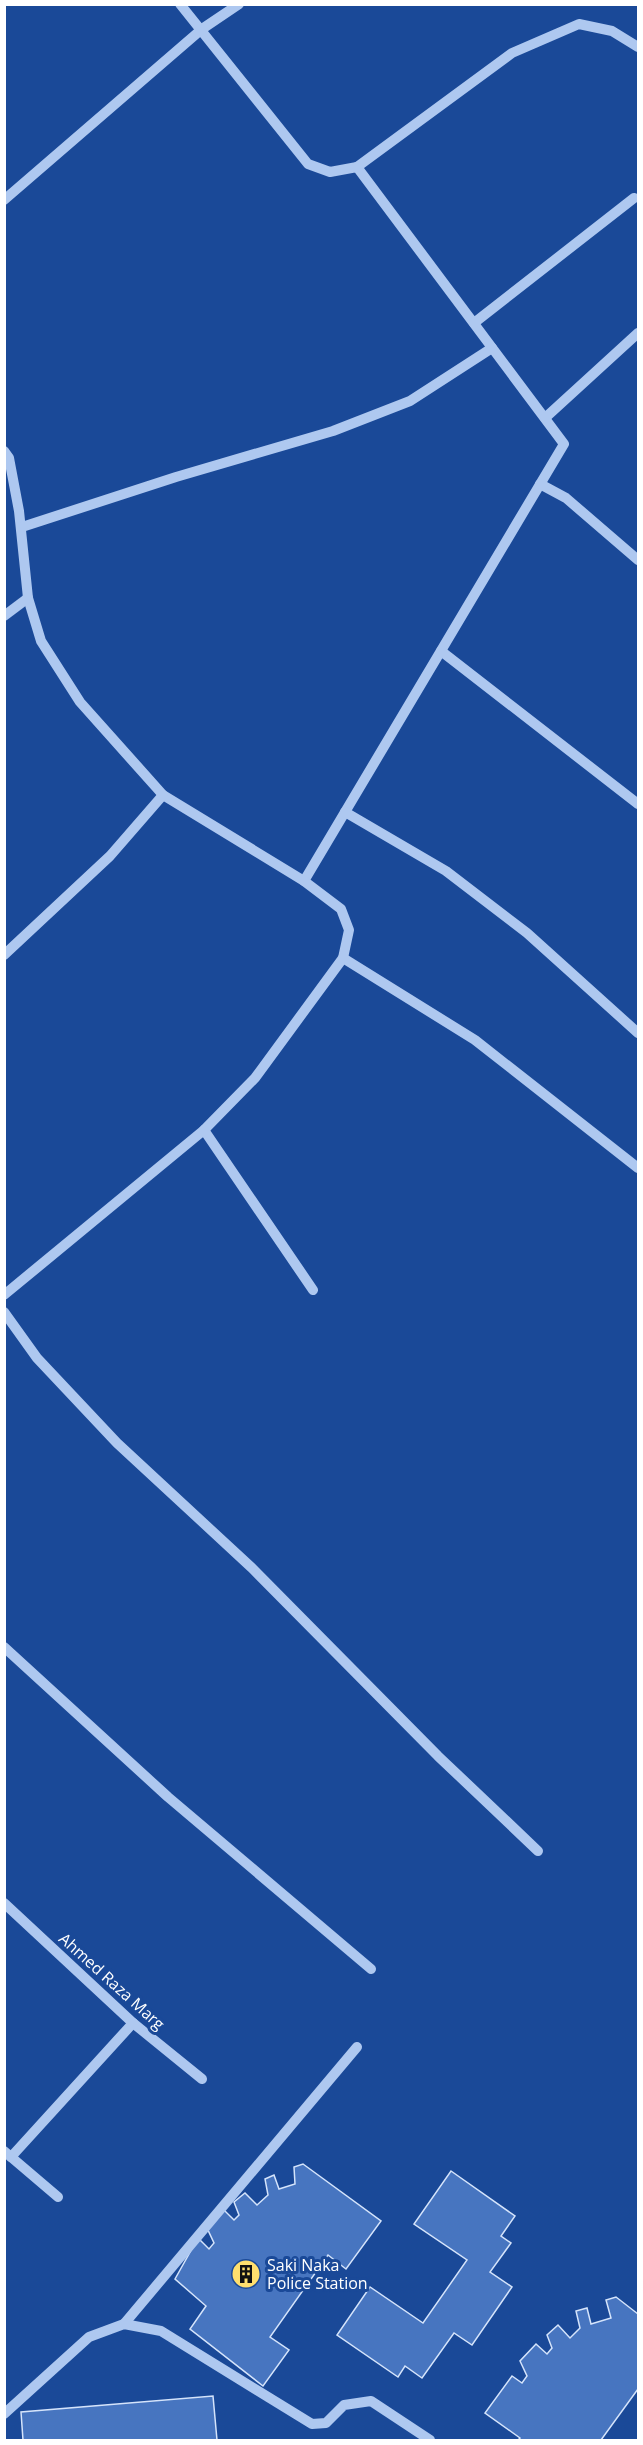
<svg xmlns="http://www.w3.org/2000/svg" width="643" height="2445" viewBox="0 0 643 2445" font-family="'Open Sans',sans-serif">
	<style>
		.building { fill: #4775c0; stroke: #d5e4fb; stroke-width: 1.5 }
		.lines { fill: none; stroke-linecap: round; stroke-linejoin: round }
		.minor { stroke: #aec8f0; stroke-width: 10 }
		.labels { text-anchor: middle; stroke-width: 6; stroke-linejoin: round; paint-order: stroke }
		.street-label { font-size: 16px; fill: #fff; stroke: #1a4998 }
		.poi-label { font-size: 16px; fill: #fff; stroke: #1a4998; text-anchor: start }
	</style>
	<rect width="100%" height="100%" fill="#1a4998"/>
	<!-- building -->
	<g class="building">
		<path d="M 303,2164 L 381,2221 L 346,2269 L 328,2255 L 270,2337 L 289,2350 L 263,2386 L 190,2329 L 206,2306 L 175,2279 L 198,2238 L 209,2249 L 214,2243 L 207,2228 L 223,2209 L 234,2220 L 239,2215 L 234,2202 L 245,2193 L 257,2205 L 268,2195 L 265,2179 L 274,2175 L 279,2189 L 295,2184 L 294,2167 Z"/>
		<path d="M 451,2171 L 515,2216 L 501,2236 L 511,2243 L 490,2272 L 512,2287 L 472,2345 L 454,2333 L 422,2378 L 405,2366 L 398,2377 L 337,2335 L 370,2287 L 423,2323 L 467,2260 L 414,2224 Z"/>
		<path d="M 616,2297 L 638,2314 L 638,2389 L 601,2440 L 518,2440 L 520,2438 L 485,2413 L 512,2376 L 522,2383 L 527,2376 L 520,2361 L 536,2344 L 547,2354 L 552,2348 L 547,2335 L 558,2325 L 570,2338 L 580,2328 L 576,2311 L 587,2308 L 591,2324 L 611,2318 L 606,2300 Z"/>
		<path d="M 213,2396 L 217,2440 L 23,2440 L 21,2412 Z"/>
	</g>
	<g class="lines">
		<!-- minor -->
		<g class="minor">
			<path d="M 180,4 L 308,164 L 330,172 L 357,167 L 564,444 L 304,881"/>
			<path d="M 357,167 L 512,53 L 579,24 L 612,31 L 638,47"/>
			<path d="M 4,200 L 202,29 L 239,4"/>
			<path d="M 474,323 L 634,198"/>
			<path d="M 545,418 L 638,333"/>
			<path d="M 4,451 L 9,458 L 19,511 L 28,598 L 41,641 L 80,702 L 163,795 L 304,881 L 341,909 L 349,930 L 343,958 L 255,1078 L 204,1130 L 4,1295"/>
			<path d="M 540,484 L 566,498 L 638,560"/>
			<path d="M 22,527 L 176,477 L 333,431 L 410,401 L 492,348"/>
			<path d="M 4,616 L 28,598"/>
			<path d="M 441,651 L 638,804"/>
			<path d="M 345,812 L 446,871 L 527,933 L 638,1033"/>
			<path d="M 4,955 L 110,856 L 163,795"/>
			<path d="M 343,958 L 475,1040 L 638,1168"/>
			<path d="M 204,1130 L 313,1290"/>
			<path d="M 4,1312 L 37,1358 L 117,1443 L 252,1568 L 438,1756 L 538,1851"/>
			<path d="M 4,1647 L 168,1797 L 371,1969"/>
			<path d="M 4,1903 L 133,2023 L 202,2079"/>
			<path d="M 4,2151 L 58,2197"/>
			<path d="M 11,2157 L 133,2023"/>
			<path d="M 124,2324 L 357,2047"/>
			<path d="M 4,2414 L 89,2337 L 124,2324 L 161,2331 L 312,2424 L 326,2423 L 344,2405 L 371,2401 L 430,2440"/>
		</g>
	</g>
	<!-- icons -->
	<defs>
		<g id="building-disc" transform="scale(1.5)"><circle r="9.5" fill="#ffdf6e" stroke="#1a4998"/><path d="M-4-6H4V6H1V3H-1V6H-4ZM-2.5-4.3h1.7v1.8h-1.7ZM.8-4.3h1.7v1.8H.8ZM-2.5-1h1.7V.8h-1.7ZM.8-1h1.7V.8H.8Z" fill="#111"/></g>
	</defs>
	<g fill-rule="evenodd">
		<use href="#building-disc" x="246" y="2274"/>
	</g>
	<g class="labels">
		<!-- street labels -->
		<g class="street-label">
			<text transform="translate(112 1981) rotate(42)" y="6">Ahmed Raza Marg</text>
		</g>
		<!-- poi labels -->
		<g class="poi-label">
			<text x="267" y="2271">Saki Naka<tspan x="267" dy="18">Police Station</tspan></text>
		</g>
	</g>
	<!-- border -->
	<rect width="643" height="2445" fill="none" stroke="#ffffff" stroke-width="12"/>
</svg>
